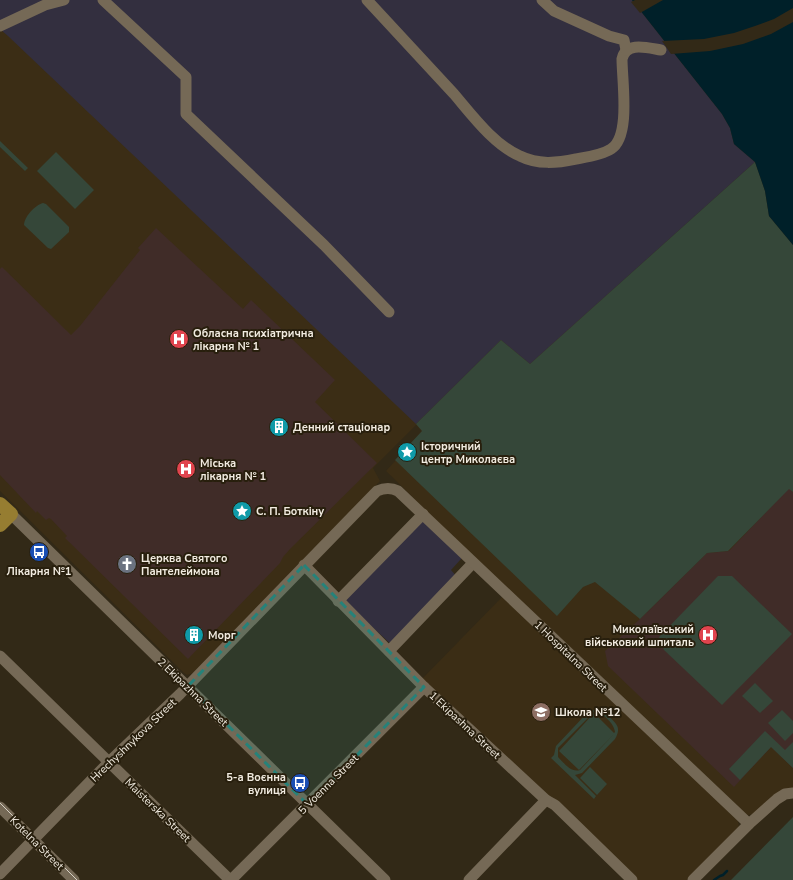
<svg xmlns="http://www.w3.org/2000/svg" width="793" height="880" viewBox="0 0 793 880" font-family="'Nunito Sans',sans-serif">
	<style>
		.built { fill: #3b2d15 }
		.industrial { fill: #332f3f }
		.medical { fill: #402c28 }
		.green { fill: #354739; fill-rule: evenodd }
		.water { fill: #002029 }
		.pier { fill: #322917 }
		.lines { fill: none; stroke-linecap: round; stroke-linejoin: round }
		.stream { stroke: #002029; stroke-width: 2.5 }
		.minor { stroke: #756956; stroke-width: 11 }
		.major { stroke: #967d31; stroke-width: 14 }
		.tram { stroke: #d6d0c4; stroke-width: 1 }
		.marked { fill: #26827a; fill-opacity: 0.2; stroke: #26827a; stroke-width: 3; stroke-dasharray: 8 5; stroke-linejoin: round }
		.labels { text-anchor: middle; stroke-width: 4; stroke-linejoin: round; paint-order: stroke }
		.poi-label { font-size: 11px; font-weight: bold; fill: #f2ece1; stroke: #281f0d; text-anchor: start }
		.street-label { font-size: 11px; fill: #f2ece1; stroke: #281f0d }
	</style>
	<rect width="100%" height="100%" fill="#322917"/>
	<!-- built -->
	<g class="built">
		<path d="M 1,30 L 501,340 L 769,216 L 793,245 L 793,788 L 754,814 L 748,815 L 744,813 L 546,628 L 386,471 L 422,431 L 416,425 L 373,468 L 380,481 L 196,672 L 187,675 L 184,673 L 0,491 L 0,31 Z"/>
		<path d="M 503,596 L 738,821 L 739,828 L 687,880 L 637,880 L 558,804 L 440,697 L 422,679 Z"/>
	</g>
	<!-- industrial -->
	<g class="industrial">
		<path d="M 0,0 L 632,0 L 722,114 L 730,128 L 734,144 L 755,162 L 530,364 L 501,340 L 416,424 L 8,36 L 1,30 L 0,28 Z"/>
		<path d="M 422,520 L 461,557 L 461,559 L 451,570 L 457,577 L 393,646 L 344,601 Z"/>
	</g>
	<!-- medical -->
	<g class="medical">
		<path d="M 156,228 L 243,309 L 251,300 L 335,380 L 315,402 L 377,463 L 290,549 L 283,557 L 280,563 L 188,659 L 65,538 L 67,536 L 51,519 L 49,518 L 46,520 L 37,511 L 36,513 L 0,475 L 0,269 L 2,267 L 71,335 L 80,326 L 140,250 L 138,248 Z"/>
		<path d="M 789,488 L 793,492 L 793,768 L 771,747 L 734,787 L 608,666 L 605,651 L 640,619 L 707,553 L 729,551 Z"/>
	</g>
	<!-- green -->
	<g class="green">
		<path d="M 0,141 L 28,168 L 25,171 L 0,147 Z"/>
		<path d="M 56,152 L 94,190 L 75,209 L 37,171 Z"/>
		<path d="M 755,162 L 765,191 L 769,216 L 793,245 L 793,492 L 789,489 L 728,551 L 707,553 L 640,619 L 595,582 L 583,587 L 557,616 L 395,460 L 422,431 L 416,424 L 501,340 L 530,364 Z"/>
		<path d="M 43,203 L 46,204 L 69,227 L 69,232 L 51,249 L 48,248 L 24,225 C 24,217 35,205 43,203 Z"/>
		<path d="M 718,576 L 732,576 L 792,634 L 722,705 L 664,650 L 659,637 Z"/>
		<path d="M 755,683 L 773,701 L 760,713 L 742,696 Z"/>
		<path d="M 597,709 C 602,709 604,712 607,715 C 616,723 622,727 615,739 L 582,773 L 575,775 L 596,796 L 594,799 L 551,758 L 554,755 L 556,746 L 588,712 ZM 594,712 C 602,712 614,723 615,732 L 614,733 L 594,713 L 559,751 L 579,770 L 614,734 L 580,770 C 571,773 564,763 558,757 L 558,748 Z"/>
		<path d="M 782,710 L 793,721 L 793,733 L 785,741 L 768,723 Z"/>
		<path d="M 765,731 L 785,750 L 793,742 L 793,768 L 771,747 L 740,780 L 729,769 Z"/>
		<path d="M 590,767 L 607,784 L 597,795 L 580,778 Z"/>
		<path d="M 793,817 L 793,880 L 731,880 Z"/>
	</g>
	<!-- water -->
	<path class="water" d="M 632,0 L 793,0 L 793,245 L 769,216 L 765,191 L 755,162 L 734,144 L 730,128 L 722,114 Z"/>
	<!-- pier -->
	<g class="pier">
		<path d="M 635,0 L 663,0 L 640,13 L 631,2 Z"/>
		<path d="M 793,8 L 793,22 L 771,34 L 743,44 L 710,51 L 671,54 L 662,41 L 704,39 L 734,33 L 755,26 L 774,19 Z"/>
	</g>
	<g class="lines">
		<!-- stream -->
		<path class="stream" d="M 714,880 L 720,876 L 723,875 L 727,871"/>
		<!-- minor -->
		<g class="minor">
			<path d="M 103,0 L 186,77 L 186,114 L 324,245 L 389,312"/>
			<path d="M 367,0 C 396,31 425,63 454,94 C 472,115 494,145 520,156 C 538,165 557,163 576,159 C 587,157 602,155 611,149 C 631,137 622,81 622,59 C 626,41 648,48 661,50"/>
			<path d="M 542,0 L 554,11 L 609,36 L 624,40 L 626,50"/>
			<path d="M 0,26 L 45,5 L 64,0"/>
			<path d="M 11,514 L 385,880"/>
			<path d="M 304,565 L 424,687 L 546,800 L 555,805 L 632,880"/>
			<path d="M 338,601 L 423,514"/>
			<path d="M 389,651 L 473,563"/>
			<path d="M 0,656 L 230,880"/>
			<path d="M 0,807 L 74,880"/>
			<path d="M 0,874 L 109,762 L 180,694 L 377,491 C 384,488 390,487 398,491 L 749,824"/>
			<path d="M 231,880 L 424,687"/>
			<path d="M 469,880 L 546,800"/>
			<path d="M 693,880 L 749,824 L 777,799 L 785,794 L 793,793"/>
		</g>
		<!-- major -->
		<path class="major" d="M 0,504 L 11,514 L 0,525"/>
		<!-- tram -->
		<path class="tram" d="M 0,803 L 77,880"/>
	</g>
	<!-- marked area -->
	<path class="marked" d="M 304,565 L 424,687 L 308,805 L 188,686 Z"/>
	<!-- icons -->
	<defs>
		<g id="hospital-disc" transform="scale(1)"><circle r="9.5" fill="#e0444e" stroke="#281f0d"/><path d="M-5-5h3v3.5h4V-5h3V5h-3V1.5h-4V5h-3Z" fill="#fff"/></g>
		<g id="building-disc" transform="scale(1)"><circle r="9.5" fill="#0f9aa8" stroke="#281f0d"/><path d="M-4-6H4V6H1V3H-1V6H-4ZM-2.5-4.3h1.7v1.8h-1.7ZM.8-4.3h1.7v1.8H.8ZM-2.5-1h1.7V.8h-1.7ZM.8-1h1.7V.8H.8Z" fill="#fff"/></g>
		<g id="sight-disc" transform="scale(1)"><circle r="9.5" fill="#0f9aa8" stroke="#281f0d"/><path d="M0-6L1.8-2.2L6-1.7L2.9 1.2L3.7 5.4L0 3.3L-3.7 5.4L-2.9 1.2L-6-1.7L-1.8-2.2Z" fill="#fff"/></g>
		<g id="bus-disc" transform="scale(1)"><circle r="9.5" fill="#1a4fb4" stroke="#281f0d"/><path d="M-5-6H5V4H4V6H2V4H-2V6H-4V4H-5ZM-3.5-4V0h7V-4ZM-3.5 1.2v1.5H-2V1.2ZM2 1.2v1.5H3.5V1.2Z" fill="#fff"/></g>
		<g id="church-disc" transform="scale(1)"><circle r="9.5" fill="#6b7280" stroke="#281f0d"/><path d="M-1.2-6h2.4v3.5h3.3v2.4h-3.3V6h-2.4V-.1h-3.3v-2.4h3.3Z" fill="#fff"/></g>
		<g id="school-disc" transform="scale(1)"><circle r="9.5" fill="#8d6e63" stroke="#281f0d"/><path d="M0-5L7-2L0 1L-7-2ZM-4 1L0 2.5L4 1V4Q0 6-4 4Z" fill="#fff"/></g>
	</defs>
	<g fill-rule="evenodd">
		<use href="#hospital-disc" x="179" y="339"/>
		<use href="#building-disc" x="279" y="427"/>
		<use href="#sight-disc" x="407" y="452"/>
		<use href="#hospital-disc" x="186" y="469"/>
		<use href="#sight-disc" x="242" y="511"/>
		<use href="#bus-disc" x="39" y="552"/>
		<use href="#church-disc" x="127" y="564"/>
		<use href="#building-disc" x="194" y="635"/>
		<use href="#hospital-disc" x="708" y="635"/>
		<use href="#school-disc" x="541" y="712"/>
		<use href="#bus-disc" x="300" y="783"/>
	</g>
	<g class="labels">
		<!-- poi labels -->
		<g class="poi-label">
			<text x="193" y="337">Обласна психіатрична<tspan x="193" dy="13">лікарня № 1</tspan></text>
			<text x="293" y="431">Денний стаціонар</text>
			<text x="421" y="450">Історичний<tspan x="421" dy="13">центр Миколаєва</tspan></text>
			<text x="200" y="467">Міська<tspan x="200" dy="13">лікарня № 1</tspan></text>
			<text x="256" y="515">С. П. Боткіну</text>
			<text x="141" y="562">Церква Святого<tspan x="141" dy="13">Пантелеймона</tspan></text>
			<text x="39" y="575" text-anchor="middle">Лікарня №1</text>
			<text x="694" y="633" text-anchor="end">Миколаївський<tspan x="694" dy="13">військовий шпиталь</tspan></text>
			<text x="208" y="639">Морг</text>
			<text x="555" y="716">Школа №12</text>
			<text x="286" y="781" text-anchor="end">5-а Воєнна<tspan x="286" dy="13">вулиця</tspan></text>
		</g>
		<!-- street labels -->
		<g class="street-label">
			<text transform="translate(571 656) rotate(44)" y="4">1 Hospitalna Street</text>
			<text transform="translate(193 692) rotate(44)" y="4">2 Ekipazhna Street</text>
			<text transform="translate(465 725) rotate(43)" y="4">1 Ekipashna Street</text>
			<text transform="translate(133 740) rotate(-44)" y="4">Hrechyshnykova Street</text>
			<text transform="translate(328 784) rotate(-45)" y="4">5 Voenna Street</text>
			<text transform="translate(158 810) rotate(44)" y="4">Maisterska Street</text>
			<text transform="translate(37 843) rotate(45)" y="4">Kotelna Street</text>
		</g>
	</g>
</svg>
